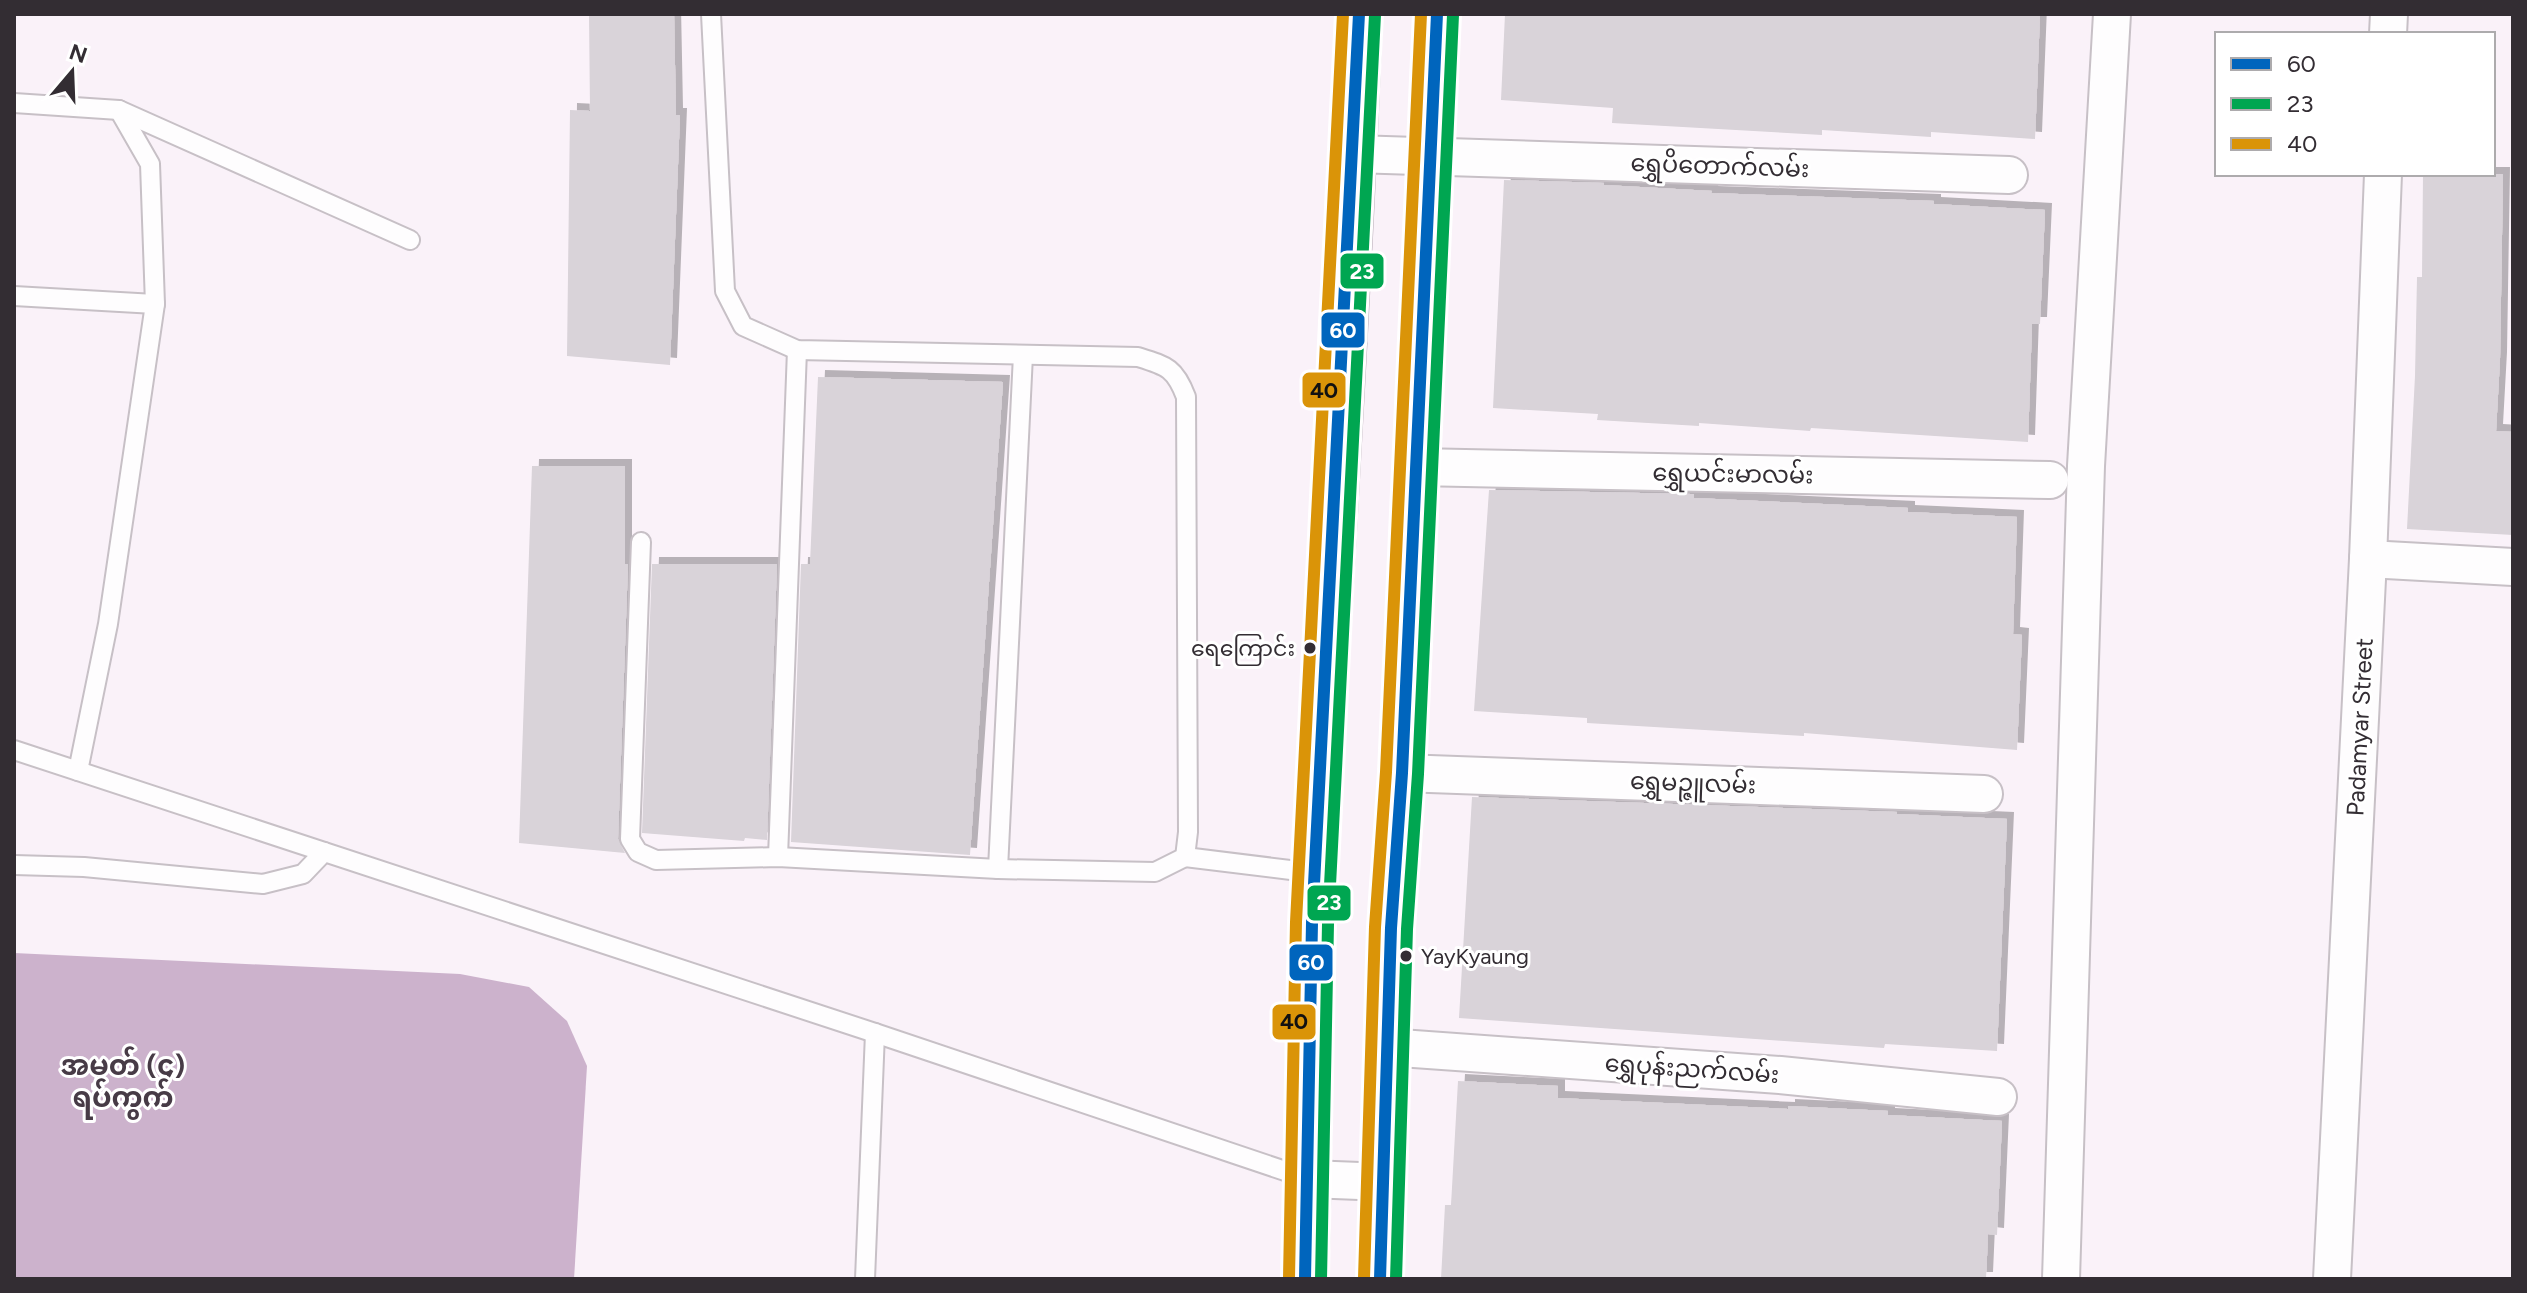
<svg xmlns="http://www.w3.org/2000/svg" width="2527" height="1293" viewBox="0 0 2527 1293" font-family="Figtree,'Noto Sans Myanmar',sans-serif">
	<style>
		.water { fill: #ccb2cc }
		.building { fill: #d9d3d9; filter: url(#shadow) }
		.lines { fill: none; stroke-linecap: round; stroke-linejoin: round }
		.lane-casing { stroke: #c7c0c6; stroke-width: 22 }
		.street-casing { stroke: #c7c0c6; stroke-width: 40 }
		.primary-casing { stroke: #b4a8b4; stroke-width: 48 }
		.lane { stroke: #fefdfe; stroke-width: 18 }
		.street { stroke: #fefdfe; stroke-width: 36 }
		.primary { stroke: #ece6eb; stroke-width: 44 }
		.bus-1-casing { stroke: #fff; stroke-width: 18 }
		.bus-2-casing { stroke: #fff; stroke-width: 18 }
		.bus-3-casing { stroke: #fff; stroke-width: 18 }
		.bus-1 { stroke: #0065bd; stroke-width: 12 }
		.bus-2 { stroke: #00a651; stroke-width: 12 }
		.bus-3 { stroke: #da9408; stroke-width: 12 }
		.bus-dot { fill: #332d33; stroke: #fff; stroke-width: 3 }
		.labels { text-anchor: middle; stroke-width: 6; stroke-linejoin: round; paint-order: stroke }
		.bus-label { font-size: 22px; fill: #332d33; stroke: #fff; text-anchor: end }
		.street-label { font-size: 24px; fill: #332d33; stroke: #fff }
		.quarter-label { font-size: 28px; font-weight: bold; fill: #473b46; stroke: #fff }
		.line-badge { stroke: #fff; stroke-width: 3 }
		.badge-label { font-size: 22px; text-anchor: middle; font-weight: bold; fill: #fff }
		.pale-badge-label { font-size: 22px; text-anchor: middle; font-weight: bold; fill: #111 }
	</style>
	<defs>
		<filter id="shadow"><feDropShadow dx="7" dy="-7" stdDeviation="0" flood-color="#0004"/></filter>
	</defs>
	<rect width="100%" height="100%" fill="#faf2f9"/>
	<!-- water -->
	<path class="water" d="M 14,953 L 460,974 L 529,987 L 567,1021 L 587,1066 L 574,1279 L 14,1279 Z"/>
	<!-- building -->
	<g class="building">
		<path d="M 589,14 L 674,14 L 676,115 L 680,115 L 670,365 L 567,356 L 570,110 L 590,111 Z"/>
		<path d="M 1505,14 L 2040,14 L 2035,139 L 1931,132 L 1931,137 L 1822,130 L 1822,135 L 1612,123 L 1613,108 L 1501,100 Z"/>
		<path d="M 2423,174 L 2503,174 L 2500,359 L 2496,431 L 2513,432 L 2513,535 L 2407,529 L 2415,376 L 2417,277 L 2422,277 Z"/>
		<path d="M 1504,180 L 1604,183 L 1604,185 L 1712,191 L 1711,193 L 1934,201 L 1934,204 L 2045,210 L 2040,324 L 2032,324 L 2028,442 L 1811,428 L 1810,431 L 1699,423 L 1699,426 L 1597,420 L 1598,414 L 1493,408 Z"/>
		<path d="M 818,377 L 1003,382 L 970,855 L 791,842 L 801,564 L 810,564 Z"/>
		<path d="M 532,466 L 625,466 L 625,564 L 628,564 L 618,839 L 625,853 L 519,843 Z"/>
		<path d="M 1489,490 L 1691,494 L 1694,494 L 1694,498 L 1908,508 L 1908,512 L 2017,517 L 2013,634 L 2022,635 L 2017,750 L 1804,733 L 1804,736 L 1587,723 L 1587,718 L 1474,711 Z"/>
		<path d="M 652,564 L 777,564 L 767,840 L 745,838 L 744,841 L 642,833 Z"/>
		<path d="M 1472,797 L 1897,812 L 1897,814 L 2007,819 L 1997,1051 L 1885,1044 L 1884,1048 L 1459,1018 Z"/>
		<path d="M 1458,1081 L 1558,1086 L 1558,1098 L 1788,1109 L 1788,1106 L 1888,1111 L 1888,1115 L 2002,1121 L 1997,1235 L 1988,1234 L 1986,1279 L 1441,1279 L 1445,1205 L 1451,1205 Z"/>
	</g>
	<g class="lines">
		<!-- lane casing -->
		<g class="lane-casing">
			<g id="lane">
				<path d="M 14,103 L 119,110 L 410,240"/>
				<path d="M 14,296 L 155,304"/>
				<path d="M 641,542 L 630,839 L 638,852 L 656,860 L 778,857 L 998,869 L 1155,872 L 1185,857 L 1188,832 L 1186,397 C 1175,368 1167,366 1138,357 L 797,350 L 743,326 L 725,291 L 711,14"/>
				<path d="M 14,750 L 875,1033 L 1306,1178"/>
				<path d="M 78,771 L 108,624 L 155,304 L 150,164 L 119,110"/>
				<path d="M 778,857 L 797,350"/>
				<path d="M 1185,857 L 1315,873"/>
				<path d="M 14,865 L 84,867 L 263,884 L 303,874 L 324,852"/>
				<path d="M 998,869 L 1023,355"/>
				<path d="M 865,1279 L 875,1033"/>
			</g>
		</g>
		<!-- street casing -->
		<g class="street-casing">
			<g id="street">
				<path d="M 2388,34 L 2389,14"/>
				<path d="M 1354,154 L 2009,175"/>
				<path d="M 1416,467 L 2050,480"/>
				<path d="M 2368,559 L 2513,567"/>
				<path d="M 1402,773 L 1984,794"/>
				<path d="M 1386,1047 L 1780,1075 L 1998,1097"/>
				<path d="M 1309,1179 L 1385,1182"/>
				<path d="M 2061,1279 L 2086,466 L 2112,14"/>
				<path d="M 2332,1279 L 2368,559 L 2383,174"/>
			</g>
		</g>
		<!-- primary casing -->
		<g class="primary-casing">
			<g id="primary">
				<path d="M 1305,1279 C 1310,1160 1307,1041 1312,923 C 1326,620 1348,317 1359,14"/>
				<path d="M 1380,1279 L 1391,928 L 1402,773 L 1437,14"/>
			</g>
		</g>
		<!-- lane -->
		<use href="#lane" class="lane"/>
		<!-- street -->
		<use href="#street" class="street"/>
		<!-- primary -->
		<use href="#primary" class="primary"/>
		<!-- bus-1 casing -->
		<g class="bus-1-casing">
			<g id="bus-1">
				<path d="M 1305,1279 L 1312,923 L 1359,14"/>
				<path d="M 1380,1279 L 1391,928 L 1402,773 L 1437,14"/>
			</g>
		</g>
		<!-- bus-2 casing -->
		<g class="bus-2-casing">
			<g id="bus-2">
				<path d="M 1321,1279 L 1328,924 L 1375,15"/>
				<path d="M 1396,1279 L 1407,929 L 1418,774 L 1453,15"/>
			</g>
		</g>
		<!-- bus-3 casing -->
		<g class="bus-3-casing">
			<g id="bus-3">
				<path d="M 1289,1278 L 1296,922 L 1343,14"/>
				<path d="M 1364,1278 L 1375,927 L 1386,772 L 1421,14"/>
			</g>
		</g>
		<!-- bus-1 -->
		<use href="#bus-1" class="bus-1"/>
		<!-- bus-2 -->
		<use href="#bus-2" class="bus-2"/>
		<!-- bus-3 -->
		<use href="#bus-3" class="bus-3"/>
	</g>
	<!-- markers -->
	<g class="bus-dot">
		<circle cx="1310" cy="648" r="7"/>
		<circle cx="1406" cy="956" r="7"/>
	</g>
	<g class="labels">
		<!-- bus labels -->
		<g class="bus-label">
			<text x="1295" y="656">ရေကြောင်း</text>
			<text x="1421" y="964" text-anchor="start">YayKyaung</text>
		</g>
		<!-- street labels -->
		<g class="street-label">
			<text transform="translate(1720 166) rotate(2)" y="8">ရွှေပိတောက်လမ်း</text>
			<text transform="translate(1733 474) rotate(1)" y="8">ရွှေယင်းမာလမ်း</text>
			<text transform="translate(2360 727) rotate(-87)" y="8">Padamyar Street</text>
			<text transform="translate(1693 783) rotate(2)" y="8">ရွှေမဉ္ဇူလမ်း</text>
			<text transform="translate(1692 1069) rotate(4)" y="8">ရွှေပုန်းညက်လမ်း</text>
		</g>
		<!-- quarter labels -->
		<g class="quarter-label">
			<text x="123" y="1075">အမှတ် (၄)<tspan x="123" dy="32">ရပ်ကွက်</tspan></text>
		</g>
	</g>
	<g class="line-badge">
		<rect x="1339" y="252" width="46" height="38" rx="8" fill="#00a651"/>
		<rect x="1320" y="311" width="46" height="38" rx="8" fill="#0065bd"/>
		<rect x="1301" y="371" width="46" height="38" rx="8" fill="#da9408"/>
		<rect x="1306" y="884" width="46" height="38" rx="8" fill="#00a651"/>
		<rect x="1288" y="943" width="46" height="39" rx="8" fill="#0065bd"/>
		<rect x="1271" y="1003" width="46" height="38" rx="8" fill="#da9408"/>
	</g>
	<g class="badge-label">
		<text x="1362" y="279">23</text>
		<text x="1343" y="338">60</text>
		<text x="1329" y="910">23</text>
		<text x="1311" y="970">60</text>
	</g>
	<g class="pale-badge-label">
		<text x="1324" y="398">40</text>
		<text x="1294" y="1029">40</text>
	</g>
	<!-- border -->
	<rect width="2527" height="1293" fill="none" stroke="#332d33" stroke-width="32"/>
	<!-- legend -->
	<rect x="2215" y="32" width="280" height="144" fill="#ffffff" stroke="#adabad" stroke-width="2"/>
	<rect x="2231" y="58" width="40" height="12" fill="#0065bd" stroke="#adabad" stroke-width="2"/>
	<text x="2287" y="72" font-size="24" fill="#332d33">60</text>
	<rect x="2231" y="98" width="40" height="12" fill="#00a651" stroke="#adabad" stroke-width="2"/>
	<text x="2287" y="112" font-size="24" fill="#332d33">23</text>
	<rect x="2231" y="138" width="40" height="12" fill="#da9408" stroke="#adabad" stroke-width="2"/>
	<text x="2287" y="152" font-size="24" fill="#332d33">40</text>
	<!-- north arrow -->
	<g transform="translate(72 72) rotate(19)" stroke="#ffffff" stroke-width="6" paint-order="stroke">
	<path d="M0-6L14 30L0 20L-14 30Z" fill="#332d33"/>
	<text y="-12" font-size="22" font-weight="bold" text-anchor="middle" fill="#332d33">N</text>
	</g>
</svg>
